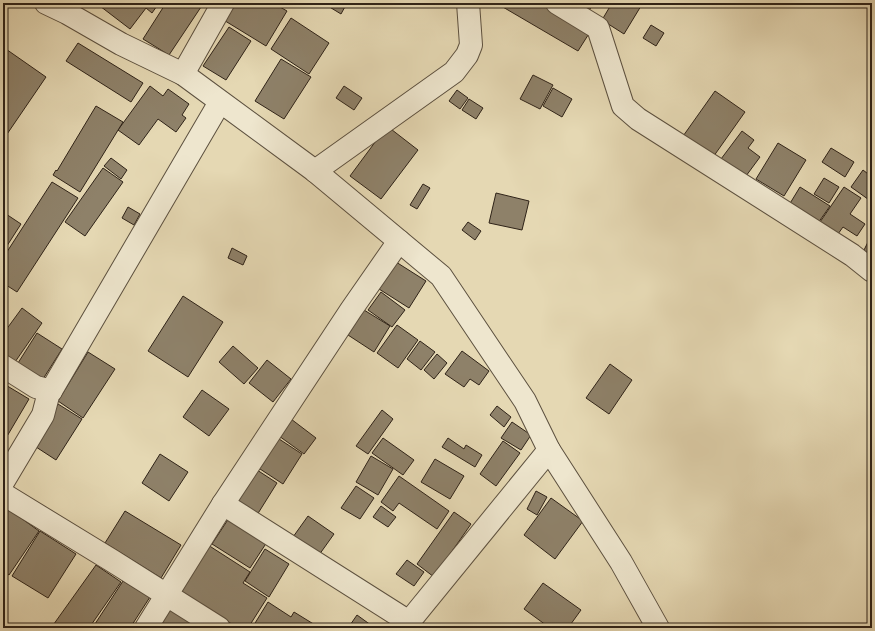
<svg xmlns="http://www.w3.org/2000/svg" width="875" height="631" viewBox="0 0 875 631" font-family="Cardo,serif">
	<style>
		.building { fill: #8e8169; stroke: #2f2318 }
		.lines { fill: none; stroke-linecap: round; stroke-linejoin: round }
		.minor-casing { stroke: #5c503f; stroke-width: 24 }
		.minor { stroke: #eee6ce; stroke-width: 22 }
	</style>
	<rect width="100%" height="100%" fill="#e5d8b3"/>
	<filter id="stains"><feTurbulence type="fractalNoise" baseFrequency=".005" numOctaves="4"/><feColorMatrix values="0 0 0 0 .2 0 0 0 0 .09 0 0 0 0 .02 0 0 0 .5 -.17"/></filter>
	<radialGradient id="worn" r=".72"><stop offset=".6" stop-color="#630" stop-opacity="0"/><stop offset="1" stop-color="#630" stop-opacity=".3"/></radialGradient>
	<!-- building -->
	<g class="building">
		<path d="M 96,3 L 159,3 L 152,13 L 146,8 L 130,29 Z"/>
		<path d="M 166,3 L 195,3 L 201,7 L 169,55 L 143,39 Z"/>
		<path d="M 232,3 L 273,3 L 287,11 L 266,46 L 222,19 Z"/>
		<path d="M 323,3 L 347,3 L 341,14 Z"/>
		<path d="M 496,3 L 541,3 L 590,32 L 578,51 Z"/>
		<path d="M 568,3 L 593,3 L 587,15 Z"/>
		<path d="M 612,3 L 636,3 L 641,6 L 624,34 L 602,20 Z"/>
		<path d="M 291,18 L 329,43 L 309,74 L 271,49 Z"/>
		<path d="M 651,25 L 664,33 L 656,46 L 643,38 Z"/>
		<path d="M 229,27 L 251,41 L 226,80 L 203,66 Z"/>
		<path d="M 78,43 L 143,83 L 131,102 L 66,61 Z"/>
		<path d="M 3,47 L 46,77 L 3,140 Z"/>
		<path d="M 281,59 L 311,77 L 284,119 L 255,101 Z"/>
		<path d="M 533,75 L 553,85 L 540,109 L 520,99 Z"/>
		<path d="M 150,86 L 163,96 L 168,89 L 189,104 L 182,115 L 186,118 L 176,132 L 158,119 L 139,145 L 118,130 Z"/>
		<path d="M 344,86 L 362,98 L 354,110 L 336,98 Z"/>
		<path d="M 553,88 L 572,99 L 562,117 L 543,106 Z"/>
		<path d="M 457,90 L 468,98 L 460,109 L 449,101 Z"/>
		<path d="M 715,91 L 745,112 L 711,160 L 681,139 Z"/>
		<path d="M 469,99 L 483,108 L 476,119 L 462,110 Z"/>
		<path d="M 96,106 L 123,122 L 80,192 L 53,175 L 56,170 L 57,171 Z"/>
		<path d="M 387,126 L 418,150 L 381,199 L 350,176 Z"/>
		<path d="M 742,131 L 754,140 L 748,148 L 760,157 L 746,176 L 721,159 Z"/>
		<path d="M 778,143 L 806,160 L 784,196 L 756,179 Z"/>
		<path d="M 831,148 L 854,162 L 845,177 L 822,162 Z"/>
		<path d="M 111,158 L 127,170 L 121,179 L 104,166 Z"/>
		<path d="M 103,168 L 123,182 L 85,236 L 65,222 Z"/>
		<path d="M 863,170 L 872,177 L 872,202 L 851,187 Z"/>
		<path d="M 824,178 L 839,187 L 829,203 L 814,194 Z"/>
		<path d="M 52,182 L 78,198 L 17,292 L 3,283 L 3,258 Z"/>
		<path d="M 423,184 L 430,188 L 417,209 L 410,205 Z"/>
		<path d="M 800,187 L 830,206 L 818,223 L 789,205 Z"/>
		<path d="M 844,187 L 861,198 L 850,214 L 865,224 L 857,236 L 843,227 L 838,234 L 820,222 Z"/>
		<path d="M 496,193 L 529,201 L 522,230 L 489,223 Z"/>
		<path d="M 128,207 L 140,214 L 134,225 L 122,218 Z"/>
		<path d="M 3,212 L 21,224 L 3,252 Z"/>
		<path d="M 468,222 L 481,231 L 475,240 L 462,230 Z"/>
		<path d="M 872,234 L 872,256 L 863,252 Z"/>
		<path d="M 232,248 L 247,256 L 243,265 L 228,258 Z"/>
		<path d="M 396,262 L 426,281 L 409,308 L 379,289 Z"/>
		<path d="M 381,292 L 405,310 L 392,327 L 368,310 Z"/>
		<path d="M 183,296 L 223,322 L 188,377 L 148,351 Z"/>
		<path d="M 22,308 L 42,323 L 15,362 L 3,353 L 3,334 Z"/>
		<path d="M 364,310 L 390,326 L 374,352 L 348,335 Z"/>
		<path d="M 397,325 L 418,340 L 398,368 L 377,353 Z"/>
		<path d="M 37,333 L 62,349 L 43,379 L 18,363 Z"/>
		<path d="M 420,341 L 435,352 L 421,370 L 407,359 Z"/>
		<path d="M 233,346 L 258,368 L 244,384 L 219,362 Z"/>
		<path d="M 462,351 L 489,371 L 479,385 L 470,379 L 464,387 L 445,374 Z"/>
		<path d="M 88,352 L 115,369 L 83,418 L 58,401 Z"/>
		<path d="M 437,354 L 447,363 L 434,379 L 424,370 Z"/>
		<path d="M 267,360 L 291,379 L 273,402 L 249,383 Z"/>
		<path d="M 610,364 L 632,380 L 609,414 L 586,398 Z"/>
		<path d="M 4,384 L 29,399 L 6,438 L 3,436 L 3,387 Z"/>
		<path d="M 202,390 L 229,409 L 209,436 L 183,417 Z"/>
		<path d="M 58,404 L 82,419 L 56,460 L 33,445 Z"/>
		<path d="M 497,406 L 511,417 L 504,427 L 490,415 Z"/>
		<path d="M 382,410 L 393,419 L 368,454 L 356,446 Z"/>
		<path d="M 291,419 L 316,438 L 304,454 L 279,436 Z"/>
		<path d="M 512,422 L 531,435 L 521,450 L 501,438 Z"/>
		<path d="M 276,437 L 302,454 L 283,484 L 257,467 Z"/>
		<path d="M 383,438 L 414,460 L 403,475 L 372,453 Z"/>
		<path d="M 448,438 L 464,449 L 466,445 L 482,455 L 475,467 L 442,447 Z"/>
		<path d="M 503,441 L 520,453 L 496,486 L 480,474 Z"/>
		<path d="M 160,454 L 188,472 L 169,501 L 142,483 Z"/>
		<path d="M 371,456 L 393,469 L 378,495 L 356,482 Z"/>
		<path d="M 435,459 L 464,476 L 450,499 L 421,482 Z"/>
		<path d="M 257,470 L 277,483 L 257,515 L 237,502 Z"/>
		<path d="M 399,476 L 449,511 L 437,529 L 399,503 L 393,511 L 381,502 Z"/>
		<path d="M 356,486 L 374,498 L 360,519 L 341,508 Z"/>
		<path d="M 536,491 L 547,497 L 537,515 L 527,509 Z"/>
		<path d="M 551,498 L 583,521 L 555,559 L 524,535 Z"/>
		<path d="M 3,505 L 39,531 L 9,575 L 3,571 L 3,550 L 4,549 L 3,548 Z"/>
		<path d="M 381,506 L 396,517 L 388,527 L 373,517 Z"/>
		<path d="M 125,511 L 181,545 L 161,578 L 105,543 Z"/>
		<path d="M 454,512 L 471,524 L 434,577 L 417,564 Z"/>
		<path d="M 308,516 L 334,534 L 319,555 L 293,537 Z"/>
		<path d="M 229,518 L 267,542 L 250,568 L 212,544 Z"/>
		<path d="M 40,531 L 76,554 L 48,598 L 12,576 Z"/>
		<path d="M 208,545 L 250,572 L 243,583 L 267,598 L 248,628 L 238,628 L 179,591 Z"/>
		<path d="M 265,549 L 289,564 L 269,597 L 245,581 Z"/>
		<path d="M 407,560 L 424,572 L 414,586 L 396,574 Z"/>
		<path d="M 96,565 L 121,582 L 89,628 L 51,628 Z"/>
		<path d="M 123,581 L 150,597 L 130,628 L 94,628 L 93,627 Z"/>
		<path d="M 543,583 L 581,610 L 568,628 L 550,628 L 524,609 Z"/>
		<path d="M 268,602 L 291,617 L 294,612 L 320,628 L 252,628 Z"/>
		<path d="M 169,609 L 200,628 L 157,628 Z"/>
		<path d="M 357,615 L 375,628 L 348,628 Z"/>
	</g>
	<g class="lines">
		<!-- minor casing -->
		<g class="minor-casing">
			<g id="minor">
				<path d="M 46,3 L 67,13 L 121,44 L 183,74 L 315,171 L 441,276 L 525,401 L 549,450 L 621,562 L 658,628"/>
				<path d="M 557,3 L 598,28 L 623,106 L 638,119 L 852,255 L 872,271"/>
				<path d="M 183,74 L 223,3"/>
				<path d="M 315,171 L 454,72 L 467,55 L 471,45 L 468,3"/>
				<path d="M 3,366 L 36,387 L 51,391 L 220,102"/>
				<path d="M 3,482 L 43,415 L 49,392 L 51,391"/>
				<path d="M 3,494 L 111,560 L 219,628"/>
				<path d="M 223,504 L 409,622"/>
				<path d="M 146,628 L 223,504 L 351,310 L 399,241"/>
				<path d="M 404,628 L 549,450"/>
			</g>
		</g>
		<!-- minor -->
		<use href="#minor" class="minor"/>
	</g>
	<!-- margin -->
	<rect width="875" height="631" fill="none" stroke="#e5d8b3" stroke-width="16"/>
	<rect x="4" y="4" width="867" height="623" fill="none" stroke="#2f2318" stroke-width="2"/>
	<rect x="8" y="8" width="859" height="615" fill="none" stroke="#2f2318"/>
	<rect width="100%" height="100%" filter="url(#stains)"/>
	<rect width="100%" height="100%" fill="url(#worn)"/>
</svg>
